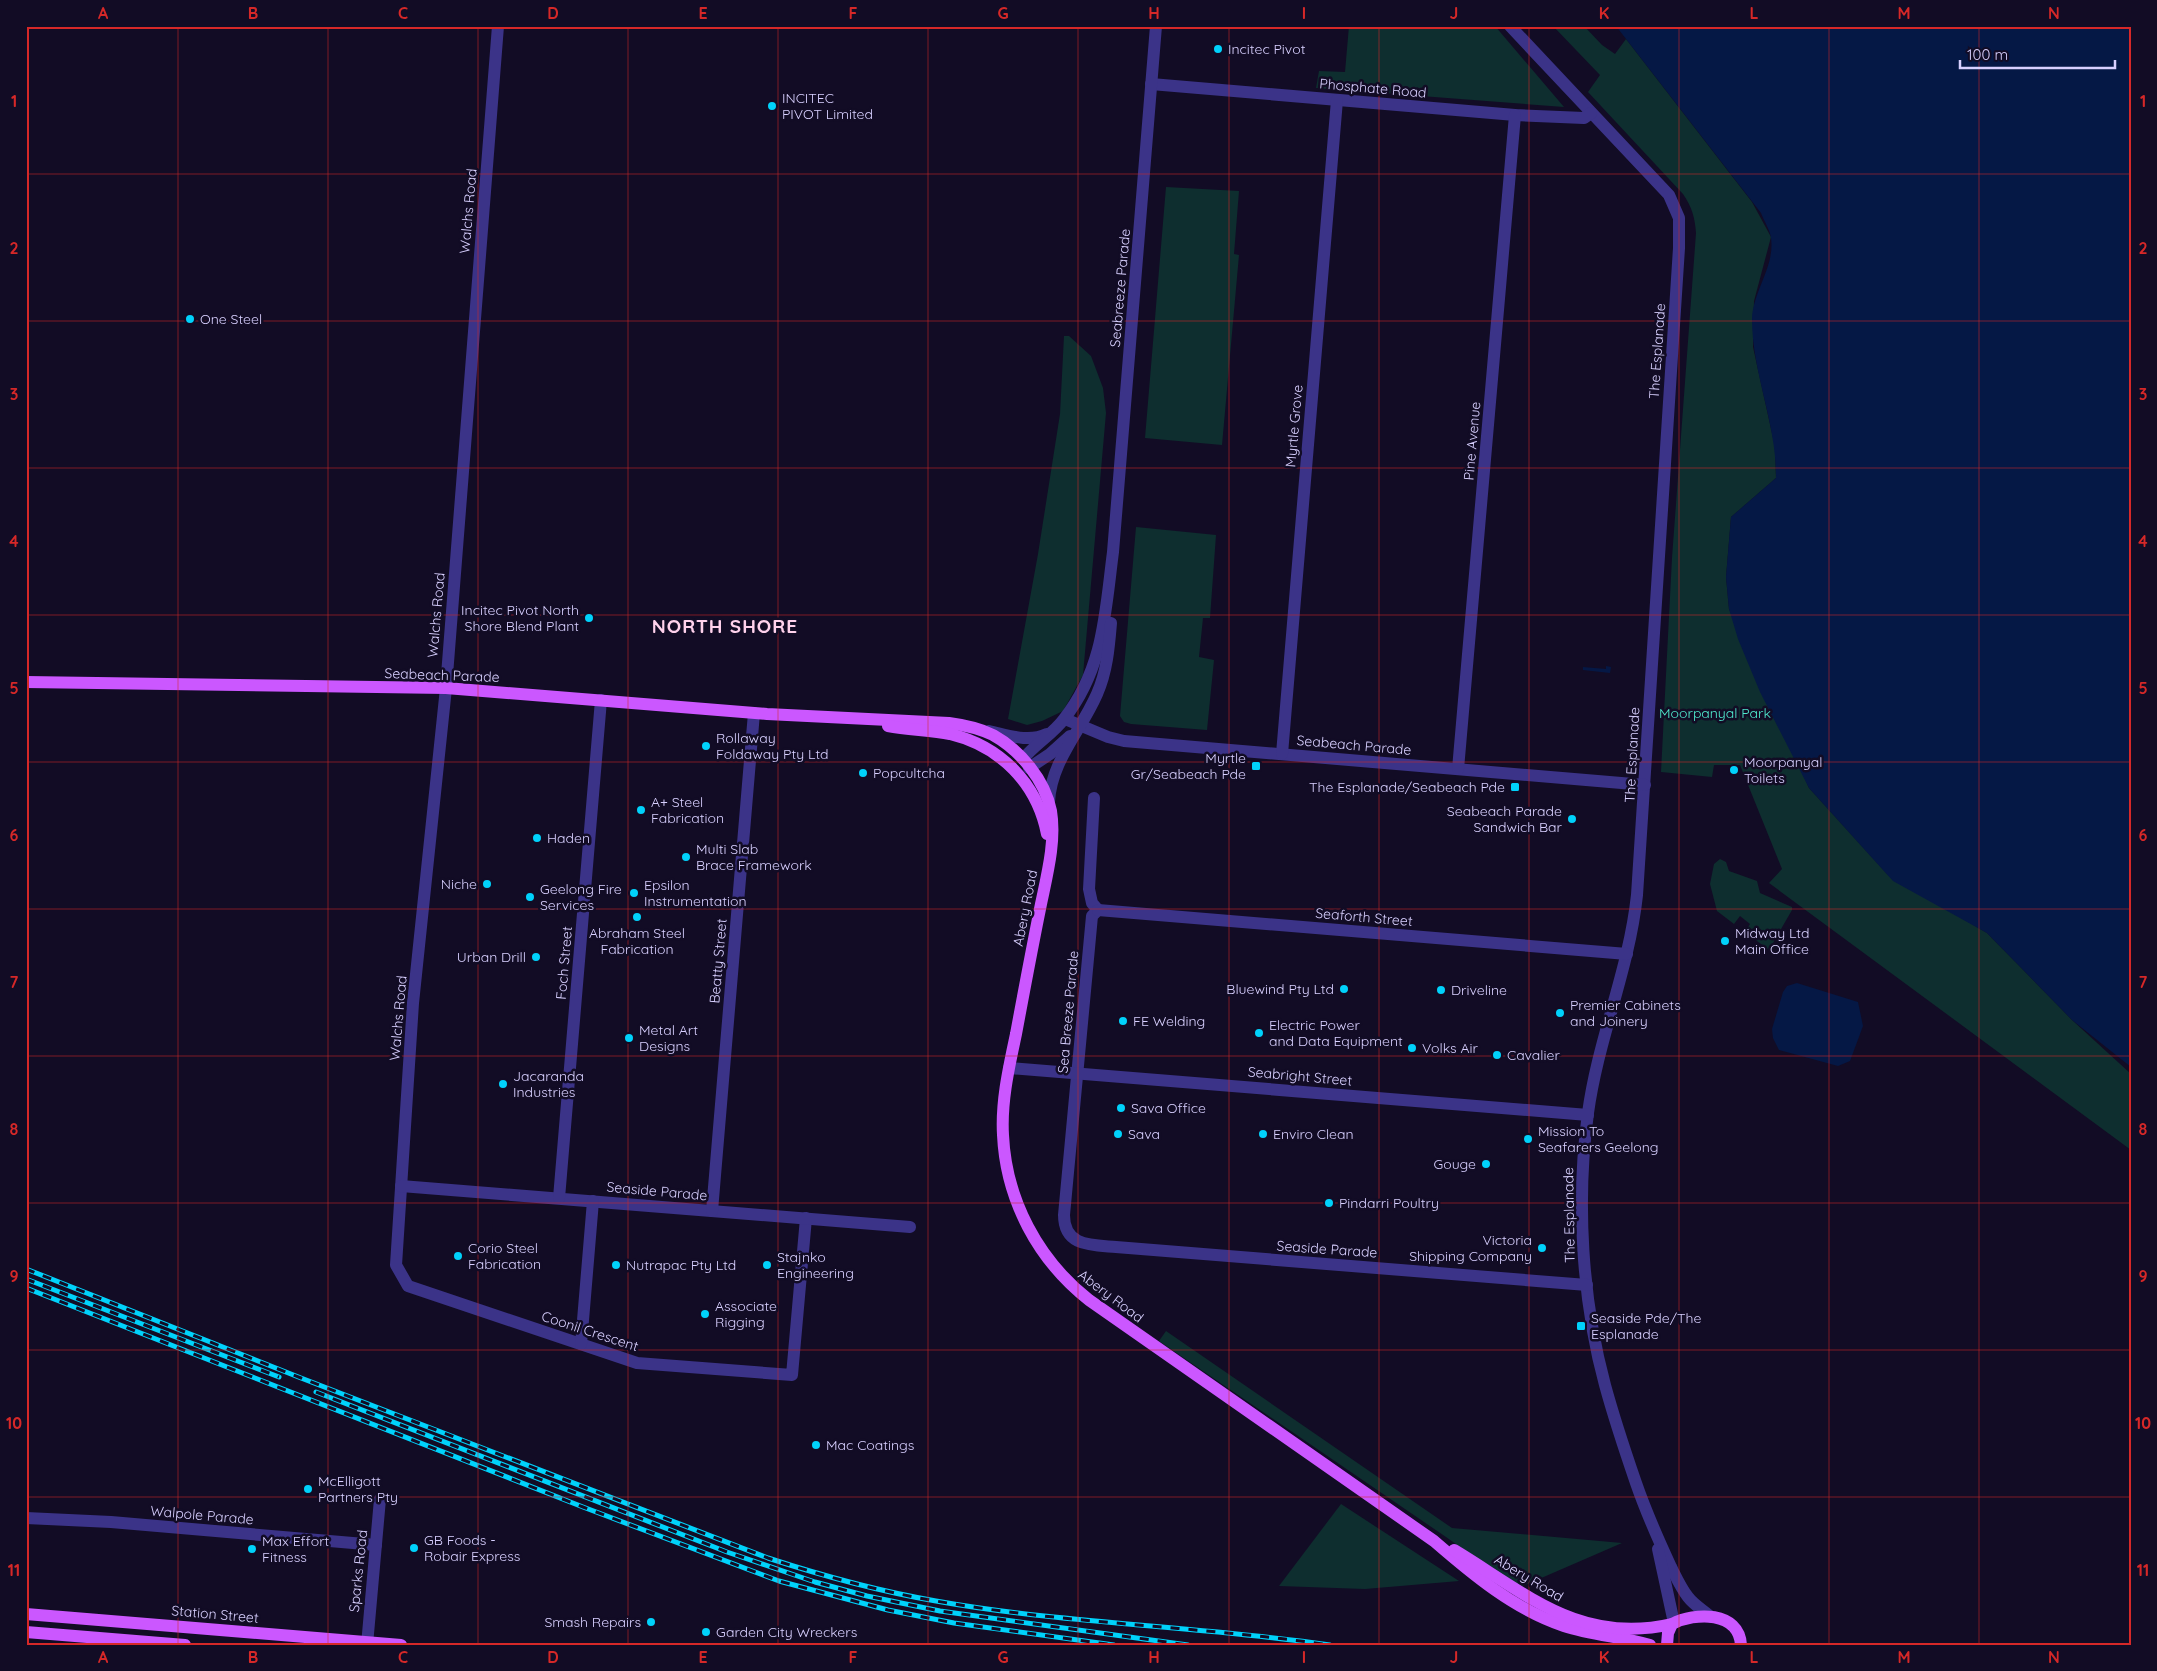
<svg xmlns="http://www.w3.org/2000/svg" width="2157" height="1671" viewBox="0 0 2157 1671" font-family="Quicksand,sans-serif">
	<style>
		.green { fill: #0e2e2f }
		.water { fill: #051845 }
		.lines { fill: none; stroke-linecap: round; stroke-linejoin: round }
		.minor { stroke: #3b3388; stroke-width: 12 }
		.major { stroke: #cb57ff; stroke-width: 12 }
		.rail-casing { stroke: #00d2fb; stroke-width: 5 }
		.rail { stroke: #120c25; stroke-width: 3; stroke-dasharray: 9; stroke-linecap: butt }
		.grid { fill: none; stroke: #d62828; stroke-width: 1; stroke-opacity: 0.55 }
		.poi-dot { fill: #00d2fb; stroke: #120c25; stroke-width: 2 }
		.labels { text-anchor: middle; stroke-width: 5; stroke-linejoin: round; paint-order: stroke }
		.poi-label { font-size: 14px; fill: #d8d0ff; stroke: #120c25; text-anchor: start }
		.street-label { font-size: 14px; fill: #d8d0ff; stroke: #120c25 }
		.park-label { font-size: 14px; fill: #50eace; stroke: #120c25 }
		.district-label { font-size: 19px; font-weight: bold; letter-spacing: 1px; fill: #ffd2ec; stroke: #120c25 }
		.neatline { fill: none; stroke: #d62828; stroke-width: 2 }
		.grid-label { font-size: 16px; text-anchor: middle; font-weight: bold; fill: #d62828 }
	</style>
	<rect width="100%" height="100%" fill="#120c25"/>
	<!-- green -->
	<g class="green">
		<path d="M 1349,26 L 1495,26 L 1564,107 L 1316,88 L 1319,71 L 1345,72 Z"/>
		<path d="M 1553,26 L 1584,26 L 1602,45 L 1615,54 L 1626,39 L 1752,202 L 1771,237 L 1754,301 L 1753,347 L 1775,447 L 1776,478 L 1731,517 L 1726,577 L 1729,609 L 1809,788 L 1888,875 L 1987,933 L 2072,1020 L 2131,1074 L 2131,1150 L 1769,883 L 1782,869 L 1740,765 L 1714,765 L 1712,777 L 1661,772 L 1672,558 L 1696,233 C 1695,218 1692,207 1683,194 L 1588,92 L 1600,75 Z"/>
		<path d="M 1166,187 L 1239,191 L 1234,254 L 1239,255 L 1222,445 L 1145,438 Z"/>
		<path d="M 1064,336 L 1069,336 L 1091,356 L 1103,388 L 1106,413 L 1083,675 L 1063,711 L 1042,721 L 1027,725 L 1008,719 L 1038,554 L 1060,414 Z"/>
		<path d="M 1136,527 L 1216,535 L 1210,618 L 1203,618 L 1199,657 L 1214,660 L 1207,730 L 1131,724 L 1124,722 L 1120,716 Z"/>
		<path d="M 1720,859 L 1726,862 L 1729,871 L 1757,881 L 1760,893 L 1792,907 L 1792,910 L 1769,950 L 1745,932 L 1750,924 L 1740,916 L 1734,924 L 1717,911 L 1710,884 L 1714,864 Z"/>
		<path d="M 1166,1331 L 1452,1528 L 1622,1543 L 1518,1588 L 1446,1537 L 1159,1341 Z"/>
		<path d="M 1341,1504 L 1459,1581 L 1365,1589 L 1279,1586 Z"/>
	</g>
	<!-- water -->
	<g class="water">
		<path d="M 1616,26 L 2131,26 L 2131,1067 L 2072,1020 L 1987,933 L 1893,881 L 1809,788 L 1760,692 L 1738,639 L 1729,609 L 1726,577 L 1731,517 L 1776,478 C 1777,424 1752,373 1752,319 C 1753,291 1775,267 1771,238 C 1770,230 1764,221 1761,213 Z"/>
		<path d="M 1606,666 L 1611,667 L 1610,673 L 1583,670 L 1583,667 L 1606,669 Z"/>
		<path d="M 1797,983 L 1858,1002 L 1863,1026 L 1850,1061 L 1838,1066 L 1779,1050 L 1773,1038 L 1772,1029 L 1783,992 L 1787,986 Z"/>
	</g>
	<g class="lines">
		<!-- minor -->
		<g class="minor">
			<path d="M 498,26 L 446,688 L 413,1003 L 396,1265 L 408,1286 L 637,1363 L 792,1375 L 806,1218"/>
			<path d="M 1510,26 L 1669,195 L 1679,218 L 1679,248 L 1637,895 C 1629,970 1598,1039 1588,1113 C 1576,1201 1582,1300 1605,1385 C 1614,1418 1625,1451 1636,1483 C 1646,1512 1658,1539 1671,1567 C 1676,1577 1681,1588 1688,1597 C 1694,1605 1703,1610 1711,1617"/>
			<path d="M 1151,84 L 1515,115 L 1584,118 L 1591,113"/>
			<path d="M 1065,719 L 1108,737 L 1124,741 L 1645,785"/>
			<path d="M 989,731 C 1008,735 1028,743 1047,734"/>
			<path d="M 1282,754 L 1337,100"/>
			<path d="M 1023,759 C 1035,744 1053,734 1064,719 C 1104,668 1105,613 1113,552 L 1156,26"/>
			<path d="M 1029,768 L 1050,754 L 1070,736"/>
			<path d="M 1458,769 L 1515,115"/>
			<path d="M 1094,798 L 1089,889 L 1092,903 L 1098,910 L 1092,916 L 1064,1215 C 1064,1247 1092,1245 1116,1247 L 1587,1285"/>
			<path d="M 1049,802 C 1051,761 1081,731 1097,694 C 1107,672 1109,647 1111,623"/>
			<path d="M 1098,910 L 1627,954"/>
			<path d="M 1009,1068 L 1588,1115"/>
			<path d="M 401,1186 L 910,1227"/>
			<path d="M 559,1198 L 601,700"/>
			<path d="M 712,1211 L 754,713"/>
			<path d="M 581,1344 L 593,1201"/>
			<path d="M 26,1518 L 111,1522 L 376,1545"/>
			<path d="M 1658,1549 L 1674,1623"/>
			<path d="M 367,1645 L 380,1499"/>
		</g>
		<!-- major -->
		<g class="major">
			<path d="M 26,682 L 446,688 L 767,714 L 949,723 C 964,725 979,728 993,735 C 1020,750 1045,780 1051,811 C 1056,841 1047,875 1041,904 C 1032,948 1024,991 1016,1034 C 1009,1067 1001,1101 1003,1135 C 1006,1200 1038,1260 1089,1300 L 1434,1541 C 1472,1574 1515,1610 1564,1626 C 1592,1635 1622,1637 1650,1645"/>
			<path d="M 888,726 C 908,730 930,730 950,734 C 1000,746 1037,783 1047,834"/>
			<path d="M 1454,1550 C 1527,1594 1580,1645 1672,1624"/>
			<path d="M 26,1614 L 401,1645"/>
			<path d="M 26,1632 L 185,1645"/>
			<path d="M 1667,1645 L 1668,1633 L 1672,1624 C 1695,1612 1739,1611 1741,1645"/>
		</g>
		<!-- rail casing -->
		<g class="rail-casing">
			<g id="rail">
				<path d="M 26,1269 L 301,1378 L 768,1558 C 823,1576 878,1591 936,1601 C 1066,1624 1199,1626 1330,1645"/>
				<path d="M 26,1279 L 279,1377"/>
				<path d="M 26,1288 L 583,1507 L 779,1581 L 888,1610 L 954,1623 L 1114,1645"/>
				<path d="M 316,1392 L 727,1552 L 815,1582 L 867,1596 L 940,1611 L 1188,1645"/>
			</g>
		</g>
		<!-- rail -->
		<use href="#rail" class="rail"/>
	</g>
	<!-- grid -->
	<path class="grid" d="M 178,26 L 178,1645M 328,26 L 328,1645M 478,26 L 478,1645M 628,26 L 628,1645M 778,26 L 778,1645M 928,26 L 928,1645M 1078,26 L 1078,1645M 1229,26 L 1229,1645M 1379,26 L 1379,1645M 1529,26 L 1529,1645M 1679,26 L 1679,1645M 1829,26 L 1829,1645M 1979,26 L 1979,1645M 26,174 L 2131,174M 26,321 L 2131,321M 26,468 L 2131,468M 26,615 L 2131,615M 26,762 L 2131,762M 26,909 L 2131,909M 26,1056 L 2131,1056M 26,1203 L 2131,1203M 26,1350 L 2131,1350M 26,1497 L 2131,1497"/>
	<!-- markers -->
	<g class="poi-dot">
		<circle cx="1218" cy="49" r="5"/>
		<circle cx="772" cy="106" r="5"/>
		<circle cx="190" cy="319" r="5"/>
		<circle cx="589" cy="618" r="5"/>
		<circle cx="706" cy="746" r="5"/>
		<rect x="1251" y="761" width="10" height="10" rx="2.5"/>
		<circle cx="1734" cy="770" r="5"/>
		<circle cx="863" cy="773" r="5"/>
		<rect x="1510" y="782" width="10" height="10" rx="2.5"/>
		<circle cx="641" cy="810" r="5"/>
		<circle cx="1572" cy="819" r="5"/>
		<circle cx="537" cy="838" r="5"/>
		<circle cx="686" cy="857" r="5"/>
		<circle cx="487" cy="884" r="5"/>
		<circle cx="634" cy="893" r="5"/>
		<circle cx="530" cy="897" r="5"/>
		<circle cx="637" cy="917" r="5"/>
		<circle cx="1725" cy="941" r="5"/>
		<circle cx="536" cy="957" r="5"/>
		<circle cx="1344" cy="989" r="5"/>
		<circle cx="1441" cy="990" r="5"/>
		<circle cx="1560" cy="1013" r="5"/>
		<circle cx="1123" cy="1021" r="5"/>
		<circle cx="1259" cy="1033" r="5"/>
		<circle cx="629" cy="1038" r="5"/>
		<circle cx="1412" cy="1048" r="5"/>
		<circle cx="1497" cy="1055" r="5"/>
		<circle cx="503" cy="1084" r="5"/>
		<circle cx="1121" cy="1108" r="5"/>
		<circle cx="1118" cy="1134" r="5"/>
		<circle cx="1263" cy="1134" r="5"/>
		<circle cx="1528" cy="1139" r="5"/>
		<circle cx="1486" cy="1164" r="5"/>
		<circle cx="1329" cy="1203" r="5"/>
		<circle cx="1542" cy="1248" r="5"/>
		<circle cx="458" cy="1256" r="5"/>
		<circle cx="616" cy="1265" r="5"/>
		<circle cx="767" cy="1265" r="5"/>
		<circle cx="705" cy="1314" r="5"/>
		<rect x="1576" y="1321" width="10" height="10" rx="2.5"/>
		<circle cx="816" cy="1445" r="5"/>
		<circle cx="308" cy="1489" r="5"/>
		<circle cx="414" cy="1548" r="5"/>
		<circle cx="252" cy="1549" r="5"/>
		<circle cx="651" cy="1622" r="5"/>
		<circle cx="706" cy="1632" r="5"/>
	</g>
	<g class="labels">
		<!-- poi labels -->
		<g class="poi-label">
			<text x="1228" y="54">Incitec Pivot</text>
			<text x="782" y="103">INCITEC<tspan x="782" dy="16">PIVOT Limited</tspan></text>
			<text x="200" y="324">One Steel</text>
			<text x="579" y="615" text-anchor="end">Incitec Pivot North<tspan x="579" dy="16">Shore Blend Plant</tspan></text>
			<text x="716" y="743">Rollaway<tspan x="716" dy="16">Foldaway Pty Ltd</tspan></text>
			<text x="1246" y="763" text-anchor="end">Myrtle<tspan x="1246" dy="16">Gr/Seabeach Pde</tspan></text>
			<text x="1744" y="767">Moorpanyal<tspan x="1744" dy="16">Toilets</tspan></text>
			<text x="873" y="778">Popcultcha</text>
			<text x="1505" y="792" text-anchor="end">The Esplanade/Seabeach Pde</text>
			<text x="651" y="807">A+ Steel<tspan x="651" dy="16">Fabrication</tspan></text>
			<text x="1562" y="816" text-anchor="end">Seabeach Parade<tspan x="1562" dy="16">Sandwich Bar</tspan></text>
			<text x="547" y="843">Haden</text>
			<text x="696" y="854">Multi Slab<tspan x="696" dy="16">Brace Framework</tspan></text>
			<text x="477" y="889" text-anchor="end">Niche</text>
			<text x="644" y="890">Epsilon<tspan x="644" dy="16">Instrumentation</tspan></text>
			<text x="540" y="894">Geelong Fire<tspan x="540" dy="16">Services</tspan></text>
			<text x="637" y="938" text-anchor="middle">Abraham Steel<tspan x="637" dy="16">Fabrication</tspan></text>
			<text x="1735" y="938">Midway Ltd<tspan x="1735" dy="16">Main Office</tspan></text>
			<text x="526" y="962" text-anchor="end">Urban Drill</text>
			<text x="1334" y="994" text-anchor="end">Bluewind Pty Ltd</text>
			<text x="1451" y="995">Driveline</text>
			<text x="1570" y="1010">Premier Cabinets<tspan x="1570" dy="16">and Joinery</tspan></text>
			<text x="1133" y="1026">FE Welding</text>
			<text x="1269" y="1030">Electric Power<tspan x="1269" dy="16">and Data Equipment</tspan></text>
			<text x="639" y="1035">Metal Art<tspan x="639" dy="16">Designs</tspan></text>
			<text x="1422" y="1053">Volks Air</text>
			<text x="1507" y="1060">Cavalier</text>
			<text x="513" y="1081">Jacaranda<tspan x="513" dy="16">Industries</tspan></text>
			<text x="1131" y="1113">Sava Office</text>
			<text x="1538" y="1136">Mission To<tspan x="1538" dy="16">Seafarers Geelong</tspan></text>
			<text x="1128" y="1139">Sava</text>
			<text x="1273" y="1139">Enviro Clean</text>
			<text x="1476" y="1169" text-anchor="end">Gouge</text>
			<text x="1339" y="1208">Pindarri Poultry</text>
			<text x="1532" y="1245" text-anchor="end">Victoria<tspan x="1532" dy="16">Shipping Company</tspan></text>
			<text x="468" y="1253">Corio Steel<tspan x="468" dy="16">Fabrication</tspan></text>
			<text x="777" y="1262">Stajnko<tspan x="777" dy="16">Engineering</tspan></text>
			<text x="626" y="1270">Nutrapac Pty Ltd</text>
			<text x="715" y="1311">Associate<tspan x="715" dy="16">Rigging</tspan></text>
			<text x="1591" y="1323">Seaside Pde/The<tspan x="1591" dy="16">Esplanade</tspan></text>
			<text x="826" y="1450">Mac Coatings</text>
			<text x="318" y="1486">McElligott<tspan x="318" dy="16">Partners Pty</tspan></text>
			<text x="424" y="1545">GB Foods -<tspan x="424" dy="16">Robair Express</tspan></text>
			<text x="262" y="1546">Max Effort<tspan x="262" dy="16">Fitness</tspan></text>
			<text x="641" y="1627" text-anchor="end">Smash Repairs</text>
			<text x="716" y="1637">Garden City Wreckers</text>
		</g>
		<!-- street labels -->
		<g class="street-label">
			<text transform="translate(1373 88) rotate(5)" y="5">Phosphate Road</text>
			<text transform="translate(468 211) rotate(-85)" y="5">Walchs Road</text>
			<text transform="translate(1120 288) rotate(-85)" y="5">Seabreeze Parade</text>
			<text transform="translate(1657 351) rotate(-86)" y="5">The Esplanade</text>
			<text transform="translate(1294 426) rotate(-85)" y="5">Myrtle Grove</text>
			<text transform="translate(1472 441) rotate(-85)" y="5">Pine Avenue</text>
			<text transform="translate(436 615) rotate(-85)" y="5">Walchs Road</text>
			<text transform="translate(442 675) rotate(2)" y="5">Seabeach Parade</text>
			<text transform="translate(1354 745) rotate(5)" y="5">Seabeach Parade</text>
			<text transform="translate(1632 755) rotate(-87)" y="5">The Esplanade</text>
			<text transform="translate(1025 908) rotate(-79)" y="5">Abery Road</text>
			<text transform="translate(1364 917) rotate(5)" y="5">Seaforth Street</text>
			<text transform="translate(718 961) rotate(-85)" y="5">Beatty Street</text>
			<text transform="translate(564 963) rotate(-85)" y="5">Foch Street</text>
			<text transform="translate(1068 1012) rotate(-85)" y="5">Sea Breeze Parade</text>
			<text transform="translate(398 1018) rotate(-85)" y="5">Walchs Road</text>
			<text transform="translate(1300 1076) rotate(5)" y="5">Seabright Street</text>
			<text transform="translate(657 1191) rotate(5)" y="5">Seaside Parade</text>
			<text transform="translate(1569 1215) rotate(-91)" y="5">The Esplanade</text>
			<text transform="translate(1327 1249) rotate(4)" y="5">Seaside Parade</text>
			<text transform="translate(1111 1296) rotate(37)" y="5">Abery Road</text>
			<text transform="translate(590 1331) rotate(18)" y="5">Coonil Crescent</text>
			<text transform="translate(202 1515) rotate(5)" y="5">Walpole Parade</text>
			<text transform="translate(358 1571) rotate(-84)" y="5">Sparks Road</text>
			<text transform="translate(1529 1578) rotate(31)" y="5">Abery Road</text>
			<text transform="translate(215 1614) rotate(5)" y="5">Station Street</text>
		</g>
		<!-- park labels -->
		<g class="park-label">
			<text x="1715" y="718">Moorpanyal Park</text>
		</g>
		<!-- district labels -->
		<g class="district-label">
			<text x="725" y="633">NORTH SHORE</text>
		</g>
	</g>
	<!-- border -->
	<rect width="2157" height="1671" fill="none" stroke="#120c25" stroke-width="55"/>
	<!-- scale -->
	<path d="M1960 60v8h155v-8" fill="none" stroke="#d8d0ff" stroke-width="2.5"/>
	<text x="1967" y="60" font-size="15" fill="#d8d0ff" stroke="#120c25" stroke-width="4" paint-order="stroke">100 m</text>
	<rect x="28" y="28" width="2102" height="1616" class="neatline"/>
	<g class="grid-label">
		<text x="103" y="19">A</text>
		<text x="253" y="19">B</text>
		<text x="403" y="19">C</text>
		<text x="553" y="19">D</text>
		<text x="703" y="19">E</text>
		<text x="853" y="19">F</text>
		<text x="1003" y="19">G</text>
		<text x="1154" y="19">H</text>
		<text x="1304" y="19">I</text>
		<text x="1454" y="19">J</text>
		<text x="1604" y="19">K</text>
		<text x="1754" y="19">L</text>
		<text x="1904" y="19">M</text>
		<text x="2054" y="19">N</text>
		<text x="14" y="107">1</text>
		<text x="2143" y="107">1</text>
		<text x="14" y="254">2</text>
		<text x="2143" y="254">2</text>
		<text x="14" y="400">3</text>
		<text x="2143" y="400">3</text>
		<text x="14" y="547">4</text>
		<text x="2143" y="547">4</text>
		<text x="14" y="694">5</text>
		<text x="2143" y="694">5</text>
		<text x="14" y="841">6</text>
		<text x="2143" y="841">6</text>
		<text x="14" y="988">7</text>
		<text x="2143" y="988">7</text>
		<text x="14" y="1135">8</text>
		<text x="2143" y="1135">8</text>
		<text x="14" y="1282">9</text>
		<text x="2143" y="1282">9</text>
		<text x="14" y="1429">10</text>
		<text x="2143" y="1429">10</text>
		<text x="14" y="1576">11</text>
		<text x="2143" y="1576">11</text>
		<text x="103" y="1663">A</text>
		<text x="253" y="1663">B</text>
		<text x="403" y="1663">C</text>
		<text x="553" y="1663">D</text>
		<text x="703" y="1663">E</text>
		<text x="853" y="1663">F</text>
		<text x="1003" y="1663">G</text>
		<text x="1154" y="1663">H</text>
		<text x="1304" y="1663">I</text>
		<text x="1454" y="1663">J</text>
		<text x="1604" y="1663">K</text>
		<text x="1754" y="1663">L</text>
		<text x="1904" y="1663">M</text>
		<text x="2054" y="1663">N</text>
	</g>
</svg>
